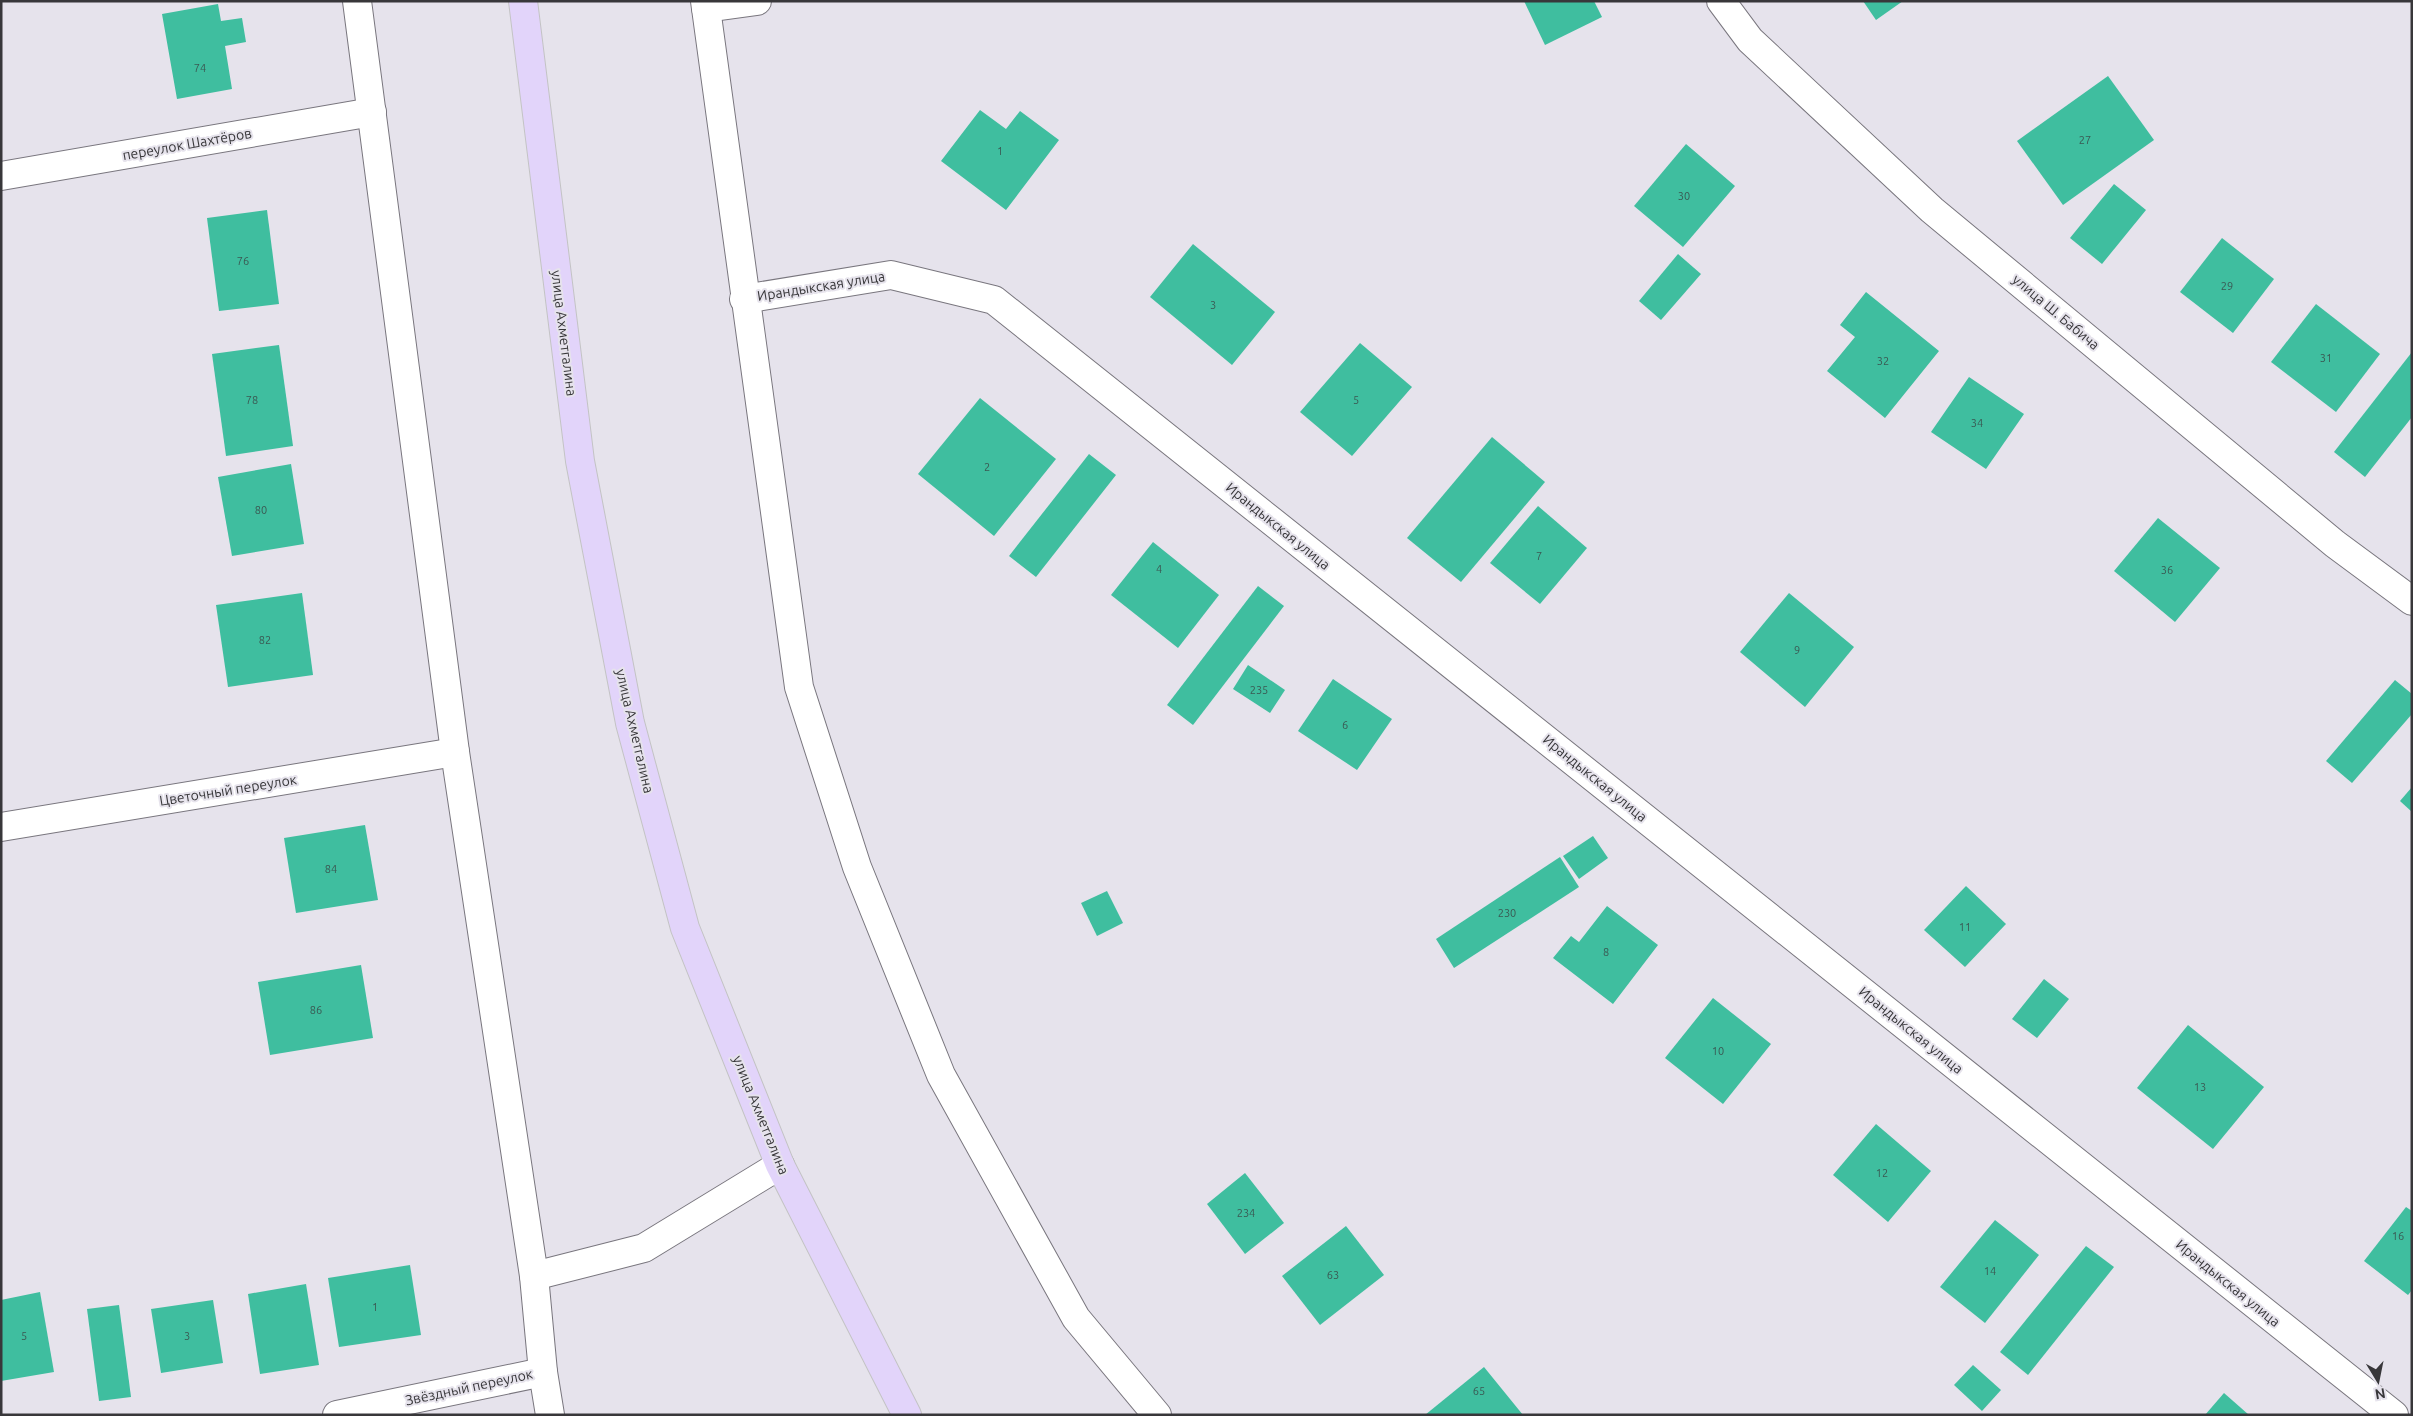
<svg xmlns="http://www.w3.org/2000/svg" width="2413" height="1416" viewBox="0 0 2413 1416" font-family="Ubuntu,sans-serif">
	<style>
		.building { fill: #3fbe9f }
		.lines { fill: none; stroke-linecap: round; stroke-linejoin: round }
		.minor-casing { stroke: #79767e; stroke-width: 30 }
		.major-casing { stroke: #c3c3c4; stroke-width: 30 }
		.minor { stroke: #fff; stroke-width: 28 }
		.major { stroke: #e2d4fa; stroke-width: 28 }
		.labels { text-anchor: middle; stroke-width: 4; stroke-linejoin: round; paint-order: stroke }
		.number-label { font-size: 11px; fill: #3a5953 }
		.street-label { font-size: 14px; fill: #38373a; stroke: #e6e3ec }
	</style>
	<rect width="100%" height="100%" fill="#e6e3ec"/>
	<!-- building -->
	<g class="building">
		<path d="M 1524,1 L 1594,1 L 1602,17 L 1545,45 Z"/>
		<path d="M 1863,1 L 1903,1 L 1876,20 Z"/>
		<path d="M 218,4 L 221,21 L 242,18 L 246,42 L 225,46 L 232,89 L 177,99 L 162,14 Z"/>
		<path d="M 2108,76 L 2154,140 L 2063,205 L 2017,141 Z"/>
		<path d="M 980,110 L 1006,129 L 1020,111 L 1059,140 L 1006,210 L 941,161 Z"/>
		<path d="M 1686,144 L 1735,186 L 1683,247 L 1634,206 Z"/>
		<path d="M 2114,184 L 2146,210 L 2102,264 L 2070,238 Z"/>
		<path d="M 267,210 L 279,304 L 219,311 L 207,218 Z"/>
		<path d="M 2222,238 L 2274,279 L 2233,333 L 2180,292 Z"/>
		<path d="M 1193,244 L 1275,312 L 1232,365 L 1150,297 Z"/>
		<path d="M 1678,254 L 1701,274 L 1661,320 L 1639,301 Z"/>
		<path d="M 1866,292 L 1939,351 L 1885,418 L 1827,371 L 1855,337 L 1840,325 Z"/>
		<path d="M 2316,304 L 2380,354 L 2336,412 L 2271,362 Z"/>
		<path d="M 1360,343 L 1412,387 L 1352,456 L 1300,412 Z"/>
		<path d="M 279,345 L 293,446 L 226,456 L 212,354 Z"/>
		<path d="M 2412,352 L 2412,417 L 2365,477 L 2334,452 Z"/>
		<path d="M 1969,377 L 2024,414 L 1986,469 L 1931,432 Z"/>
		<path d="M 980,398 L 1056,459 L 994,536 L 918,474 Z"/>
		<path d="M 1492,437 L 1545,482 L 1461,582 L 1407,538 Z"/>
		<path d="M 1089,454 L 1116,475 L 1036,577 L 1009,556 Z"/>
		<path d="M 291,464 L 304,544 L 232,556 L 218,477 Z"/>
		<path d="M 1538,506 L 1587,548 L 1540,604 L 1490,563 Z"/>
		<path d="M 2158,518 L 2220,568 L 2175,622 L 2114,571 Z"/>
		<path d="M 1153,542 L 1219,595 L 1178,648 L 1111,595 Z"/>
		<path d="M 1258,586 L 1284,606 L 1193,725 L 1167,705 Z"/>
		<path d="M 302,593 L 313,675 L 228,687 L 216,605 Z"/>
		<path d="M 1789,593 L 1854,647 L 1805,707 L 1740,652 Z"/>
		<path d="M 1248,665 L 1285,690 L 1270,713 L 1233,689 Z"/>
		<path d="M 1333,679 L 1392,719 L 1357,770 L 1298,731 Z"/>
		<path d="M 2395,680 L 2412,694 L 2412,714 L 2352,783 L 2326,761 Z"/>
		<path d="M 2412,787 L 2412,812 L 2400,801 Z"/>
		<path d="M 365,825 L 378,900 L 296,913 L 284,838 Z"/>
		<path d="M 1593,836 L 1608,858 L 1579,879 L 1563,856 Z"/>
		<path d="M 1560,857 L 1579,887 L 1454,968 L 1436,939 Z"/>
		<path d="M 1966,886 L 2006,924 L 1965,967 L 1924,930 Z"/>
		<path d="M 1107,891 L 1123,923 L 1097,936 L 1081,903 Z"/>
		<path d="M 1607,906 L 1658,945 L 1613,1004 L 1553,958 L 1571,936 L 1579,942 Z"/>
		<path d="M 361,965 L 373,1038 L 270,1055 L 258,982 Z"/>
		<path d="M 2044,979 L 2069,999 L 2037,1038 L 2012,1019 Z"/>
		<path d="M 1713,998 L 1771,1044 L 1723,1104 L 1665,1058 Z"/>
		<path d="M 2188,1025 L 2264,1087 L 2213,1149 L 2137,1088 Z"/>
		<path d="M 1876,1124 L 1931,1171 L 1888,1222 L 1833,1175 Z"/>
		<path d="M 1245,1173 L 1284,1223 L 1245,1254 L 1207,1204 Z"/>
		<path d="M 2406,1207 L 2412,1211 L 2412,1290 L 2408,1295 L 2364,1261 Z"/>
		<path d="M 1995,1220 L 2039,1255 L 1985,1323 L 1940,1287 Z"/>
		<path d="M 1346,1226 L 1384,1275 L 1320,1325 L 1282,1276 Z"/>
		<path d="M 2086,1246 L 2114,1267 L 2028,1375 L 2000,1352 Z"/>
		<path d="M 410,1265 L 421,1335 L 339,1347 L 328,1278 Z"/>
		<path d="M 306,1284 L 319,1365 L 260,1374 L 248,1294 Z"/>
		<path d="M 40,1292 L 54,1372 L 1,1381 L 1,1300 Z"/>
		<path d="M 213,1300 L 223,1363 L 161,1373 L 151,1309 Z"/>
		<path d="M 119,1305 L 131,1397 L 99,1401 L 87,1309 Z"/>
		<path d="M 1973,1365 L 2001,1390 L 1982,1411 L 1954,1385 Z"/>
		<path d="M 1484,1367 L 1523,1415 L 1425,1415 Z"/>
		<path d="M 2224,1393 L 2249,1415 L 2205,1415 Z"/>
	</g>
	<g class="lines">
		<!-- minor casing -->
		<g class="minor-casing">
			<g id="minor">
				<path d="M 357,1 L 455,752 L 534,1276 L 543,1372 L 550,1415"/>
				<path d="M 705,1 L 799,687 L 857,867 L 941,1075 L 1076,1318 L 1157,1415"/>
				<path d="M 1721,1 L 1750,40 L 1932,210 L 2335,544 L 2412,601"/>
				<path d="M 706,8 L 757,1"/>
				<path d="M 1,176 L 372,112"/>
				<path d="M 744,299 L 891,275 L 994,300 L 2394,1415"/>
				<path d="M 1,827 L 455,752"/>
				<path d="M 534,1276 L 644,1248 L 780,1165"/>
				<path d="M 337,1415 L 543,1372"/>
			</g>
		</g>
		<!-- major casing -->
		<g class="major-casing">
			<path id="major" d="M 523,1 L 580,461 L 630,723 L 685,928 L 780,1165 L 907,1415"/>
		</g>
		<!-- minor -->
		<use href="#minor" class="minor"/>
		<!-- major -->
		<use href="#major" class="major"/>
	</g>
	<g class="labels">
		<!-- number labels -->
		<g class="number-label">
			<text x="200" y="72">74</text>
			<text x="2085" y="144">27</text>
			<text x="1000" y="155">1</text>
			<text x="1684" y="200">30</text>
			<text x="243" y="265">76</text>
			<text x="2227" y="290">29</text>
			<text x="1213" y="309">3</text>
			<text x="2326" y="362">31</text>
			<text x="1883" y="365">32</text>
			<text x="252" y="404">78</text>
			<text x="1356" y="404">5</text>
			<text x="1977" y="427">34</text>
			<text x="987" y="471">2</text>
			<text x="261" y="514">80</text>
			<text x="1539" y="560">7</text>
			<text x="1159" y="573">4</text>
			<text x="2167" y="574">36</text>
			<text x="265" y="644">82</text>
			<text x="1797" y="654">9</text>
			<text x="1259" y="694">235</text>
			<text x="1345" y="729">6</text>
			<text x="331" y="873">84</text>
			<text x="1507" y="917">230</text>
			<text x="1965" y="931">11</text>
			<text x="1606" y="956">8</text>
			<text x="316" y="1014">86</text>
			<text x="1718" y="1055">10</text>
			<text x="2200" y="1091">13</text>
			<text x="1882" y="1177">12</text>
			<text x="1246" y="1217">234</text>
			<text x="2398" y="1240">16</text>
			<text x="1990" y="1275">14</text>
			<text x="1333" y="1279">63</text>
			<text x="375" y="1311">1</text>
			<text x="24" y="1340">5</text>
			<text x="187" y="1340">3</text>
			<text x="1479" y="1395">65</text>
		</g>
		<!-- street labels -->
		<g class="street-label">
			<text transform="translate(187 144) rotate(-10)" y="5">переулок Шахтёров</text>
			<text transform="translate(821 286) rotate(-9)" y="5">Ирандыкская улица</text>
			<text transform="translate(2056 312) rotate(40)" y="5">улица Ш. Бабича</text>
			<text transform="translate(564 333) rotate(83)" y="5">улица Ахметгалина</text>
			<text transform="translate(1278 526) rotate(39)" y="5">Ирандыкская улица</text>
			<text transform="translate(635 731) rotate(77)" y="5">улица Ахметгалина</text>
			<text transform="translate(1595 778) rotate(39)" y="5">Ирандыкская улица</text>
			<text transform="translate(228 790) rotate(-9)" y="5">Цветочный переулок</text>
			<text transform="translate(1911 1030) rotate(39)" y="5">Ирандыкская улица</text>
			<text transform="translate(761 1115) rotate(68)" y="5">улица Ахметгалина</text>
			<text transform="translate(2228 1283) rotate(39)" y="5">Ирандыкская улица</text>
			<text transform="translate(469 1387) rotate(-12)" y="5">Звёздный переулок</text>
		</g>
	</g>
	<!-- border -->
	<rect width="2413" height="1416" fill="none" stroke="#38373a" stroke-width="5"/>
	<!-- north arrow -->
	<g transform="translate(2378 1381) rotate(170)" stroke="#e6e3ec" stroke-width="4" paint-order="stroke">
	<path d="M0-4L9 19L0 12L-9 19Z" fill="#38373a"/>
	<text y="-8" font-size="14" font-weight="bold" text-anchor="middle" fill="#38373a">N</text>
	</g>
</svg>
